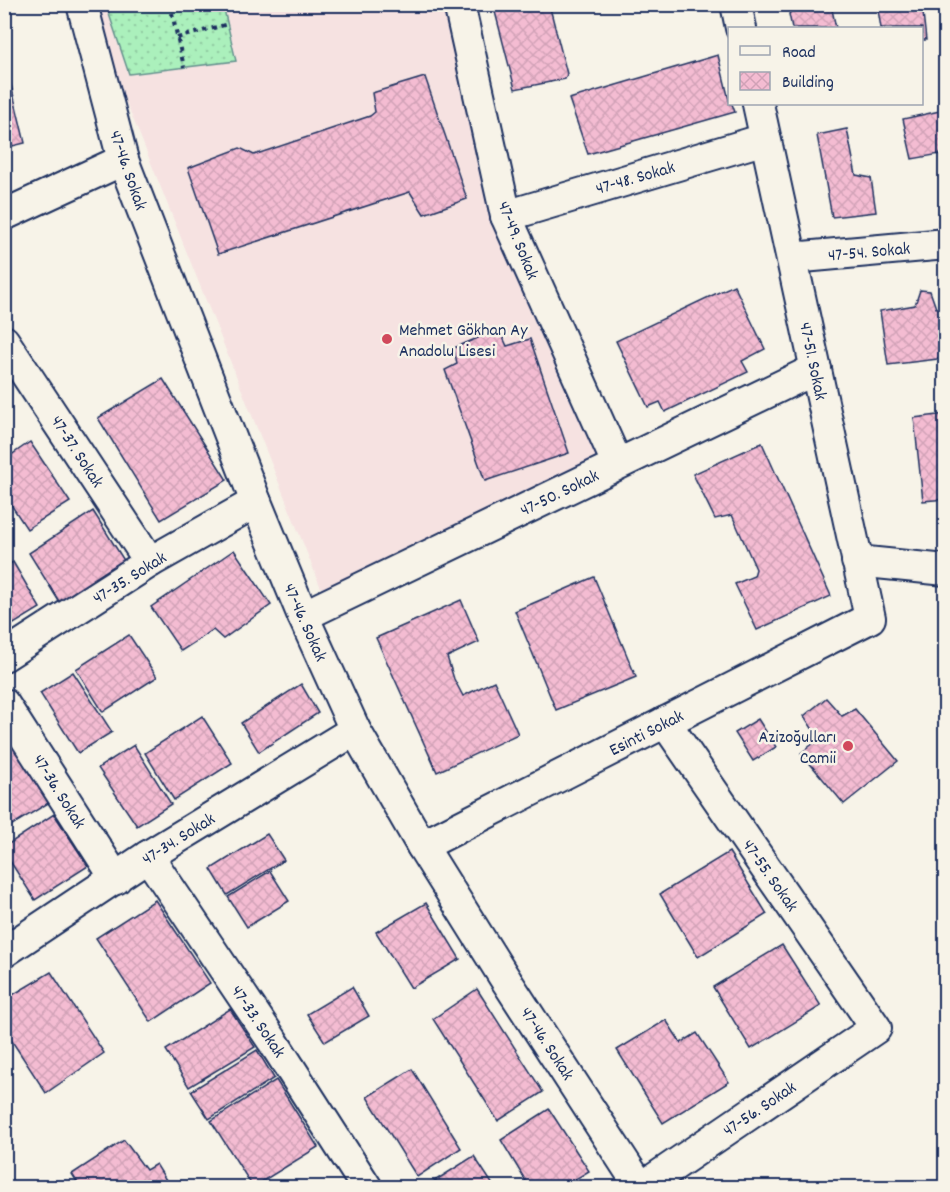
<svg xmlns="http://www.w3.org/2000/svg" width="950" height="1192" viewBox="0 0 950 1192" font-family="Dekko,sans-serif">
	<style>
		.built { fill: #f6e2e1 }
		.grass { fill: url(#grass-dots); stroke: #63908d; stroke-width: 1.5 }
		.building { fill: url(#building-cross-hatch); stroke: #1b2f5e; stroke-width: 1.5 }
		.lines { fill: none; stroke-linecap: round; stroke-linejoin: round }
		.street-casing { stroke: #1b2f5e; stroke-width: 34 }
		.path { stroke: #1b2f5e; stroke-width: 4; stroke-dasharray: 4.5 4.5; stroke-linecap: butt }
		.street { stroke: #f7f3e8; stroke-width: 30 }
		.poi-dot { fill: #d1495b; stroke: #f7f3e8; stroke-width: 2 }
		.labels { text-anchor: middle; stroke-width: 5; stroke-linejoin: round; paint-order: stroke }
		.street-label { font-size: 18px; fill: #1b2f5e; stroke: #f7f3e8 }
		.poi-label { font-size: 18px; fill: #1b2f5e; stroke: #f7f3e8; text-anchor: start }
	</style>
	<defs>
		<pattern id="grass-dots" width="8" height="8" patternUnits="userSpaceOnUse" patternTransform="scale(1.5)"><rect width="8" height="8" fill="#abf0bc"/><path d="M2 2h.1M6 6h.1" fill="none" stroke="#93cea4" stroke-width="1.8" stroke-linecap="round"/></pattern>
		<pattern id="building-cross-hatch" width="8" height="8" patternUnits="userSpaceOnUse" patternTransform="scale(1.5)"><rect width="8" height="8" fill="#f4bcd2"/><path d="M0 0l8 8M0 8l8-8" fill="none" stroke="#d1a2b7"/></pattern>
	</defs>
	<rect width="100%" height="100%" fill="#f7f3e8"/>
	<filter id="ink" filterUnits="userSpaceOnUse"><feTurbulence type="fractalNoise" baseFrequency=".0167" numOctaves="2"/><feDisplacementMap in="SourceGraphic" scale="12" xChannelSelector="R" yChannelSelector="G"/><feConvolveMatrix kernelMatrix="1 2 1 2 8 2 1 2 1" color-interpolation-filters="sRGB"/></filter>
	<g filter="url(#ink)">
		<!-- built -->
		<path class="built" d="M 93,5 L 445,5 L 491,220 L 613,458 L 325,598 L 139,133 L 99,39 Z"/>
		<!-- grass -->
		<path class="grass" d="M 106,5 L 223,5 L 236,61 L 129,74 Z"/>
		<!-- building -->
		<g class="building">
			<path d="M 493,4 L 549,4 L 567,74 L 565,79 L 515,89 Z"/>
			<path d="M 877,4 L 922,4 L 926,40 L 922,40 L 922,28 L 881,28 Z"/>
			<path d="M 831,5 L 836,28 L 792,28 L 789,14 L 791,11 Z"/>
			<path d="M 718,55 L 730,104 L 732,104 L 735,112 L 588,154 L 569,99 Z"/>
			<path d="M 4,56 L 25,143 L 4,148 Z"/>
			<path d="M 425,77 L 467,199 L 424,214 L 410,192 L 218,254 L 188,168 L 240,148 L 254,155 L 370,116 L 375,112 L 372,93 Z"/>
			<path d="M 940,111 L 946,153 L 912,159 L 903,119 Z"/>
			<path d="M 847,129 L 856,175 L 871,178 L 876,212 L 832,217 L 817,135 Z"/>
			<path d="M 734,285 L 765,349 L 742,361 L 748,372 L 665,412 L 660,402 L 648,407 L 616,341 Z"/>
			<path d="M 920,290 L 930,291 L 936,308 L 946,307 L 946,358 L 888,365 L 880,311 L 915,305 Z"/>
			<path d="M 499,329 L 507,346 L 530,339 L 569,453 L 485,481 L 445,370 L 457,364 L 454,348 Z"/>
			<path d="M 163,379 L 227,480 L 161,520 L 98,418 Z"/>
			<path d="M 946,414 L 946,499 L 923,501 L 914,418 Z"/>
			<path d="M 30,442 L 70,502 L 27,529 L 4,494 L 4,460 Z"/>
			<path d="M 762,443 L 831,596 L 757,630 L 735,584 L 754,576 L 756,569 L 732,515 L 715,519 L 693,474 Z"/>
			<path d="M 93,511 L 125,562 L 60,603 L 29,553 Z"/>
			<path d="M 234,550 L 271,605 L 223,639 L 213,630 L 181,651 L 151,607 Z"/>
			<path d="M 13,562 L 40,608 L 4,630 L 4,567 Z"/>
			<path d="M 594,577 L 636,677 L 556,710 L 515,611 Z"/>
			<path d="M 461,600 L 479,642 L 447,657 L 454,679 L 463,696 L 494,681 L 518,734 L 437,772 L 376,638 Z"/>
			<path d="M 129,635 L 157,677 L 103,712 L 76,669 Z"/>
			<path d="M 73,672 L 112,732 L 78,753 L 40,693 Z"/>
			<path d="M 301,684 L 318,713 L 259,752 L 241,723 Z"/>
			<path d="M 826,698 L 842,716 L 855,709 L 898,761 L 844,804 L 801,753 L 819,739 L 804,716 Z"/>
			<path d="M 202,716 L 232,763 L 174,800 L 145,753 Z"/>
			<path d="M 758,719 L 776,747 L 753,761 L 735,733 Z"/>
			<path d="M 10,738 L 50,802 L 4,830 L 4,742 Z"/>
			<path d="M 134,745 L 171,804 L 137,826 L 98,768 Z"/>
			<path d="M 54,814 L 88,866 L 35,900 L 4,852 L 4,847 Z"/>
			<path d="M 267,834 L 284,860 L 227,895 L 211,869 Z"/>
			<path d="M 729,852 L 767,914 L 698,957 L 660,894 Z"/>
			<path d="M 270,871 L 289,901 L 247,927 L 228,897 Z"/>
			<path d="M 155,900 L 210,983 L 151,1022 L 96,938 Z"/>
			<path d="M 426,903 L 460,959 L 411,988 L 376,932 Z"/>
			<path d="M 782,945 L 821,1006 L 751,1049 L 713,987 Z"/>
			<path d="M 51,972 L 104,1053 L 46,1093 L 4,1029 L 4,1000 Z"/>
			<path d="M 352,987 L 369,1016 L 325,1042 L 307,1014 Z"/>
			<path d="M 477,989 L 543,1092 L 498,1121 L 433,1019 Z"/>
			<path d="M 230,1009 L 255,1047 L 189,1087 L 166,1050 Z"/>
			<path d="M 666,1020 L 681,1043 L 697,1033 L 729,1082 L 663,1123 L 617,1050 Z"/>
			<path d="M 257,1050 L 274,1078 L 209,1119 L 191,1091 Z"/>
			<path d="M 412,1069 L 461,1148 L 417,1177 L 367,1097 Z"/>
			<path d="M 276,1080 L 318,1147 L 253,1187 L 211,1121 Z"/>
			<path d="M 549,1109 L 589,1171 L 561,1188 L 530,1188 L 501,1140 Z"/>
			<path d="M 124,1140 L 146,1170 L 156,1164 L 171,1188 L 81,1188 L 72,1174 Z"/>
			<path d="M 474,1156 L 495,1188 L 426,1188 L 425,1187 Z"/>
		</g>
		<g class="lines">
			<!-- street casing -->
			<g class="street-casing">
				<g id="street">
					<path d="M 82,4 L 123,160 L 256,502 L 303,616 L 355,730 L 422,846 L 504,977 L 641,1188"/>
					<path d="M 459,4 L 506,216 L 617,463"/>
					<path d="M 736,4 L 741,28"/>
					<path d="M 4,215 L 123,160"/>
					<path d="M 506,216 L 765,139"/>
					<path d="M 792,258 L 946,244"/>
					<path d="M 4,341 L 150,562"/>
					<path d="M 857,561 L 946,570"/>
					<path d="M 303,616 L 816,369"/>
					<path d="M 4,656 L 150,562 L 256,502"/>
					<path d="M 4,704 L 116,879"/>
					<path d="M 422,846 L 870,618 L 758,104"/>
					<path d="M 148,856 L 272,1040 L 367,1188"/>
					<path d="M 4,952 L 148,856 L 355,730"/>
					<path d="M 641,1188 L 876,1028 L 665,722"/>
				</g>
			</g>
			<!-- path -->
			<g class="path">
				<path d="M 170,4 L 184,67"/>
				<path d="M 177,38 L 228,24"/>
			</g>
			<!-- street -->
			<use href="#street" class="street"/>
		</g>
	</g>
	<!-- markers -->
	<g class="poi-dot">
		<circle cx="387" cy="339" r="6"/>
		<circle cx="848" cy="746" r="6"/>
	</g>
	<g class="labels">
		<!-- street labels -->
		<g class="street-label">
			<text transform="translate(129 170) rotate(71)" y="6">47-46. Sokak</text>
			<text transform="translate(635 177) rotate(-16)" y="6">47-48. Sokak</text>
			<text transform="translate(519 240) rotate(68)" y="6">47-49. Sokak</text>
			<text transform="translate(869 251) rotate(-5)" y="6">47-54. Sokak</text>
			<text transform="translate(814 361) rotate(78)" y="6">47-51. Sokak</text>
			<text transform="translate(78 451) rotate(57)" y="6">47-37. Sokak</text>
			<text transform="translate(559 492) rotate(-26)" y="6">47-50. Sokak</text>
			<text transform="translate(129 577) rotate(-32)" y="6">47-35. Sokak</text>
			<text transform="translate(306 622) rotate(66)" y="6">47-46. Sokak</text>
			<text transform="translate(646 732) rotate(-27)" y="6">Esinti Sokak</text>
			<text transform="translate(60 791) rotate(58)" y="6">47-36. Sokak</text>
			<text transform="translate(178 838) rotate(-32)" y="6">47-34. Sokak</text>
			<text transform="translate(771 875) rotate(55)" y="6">47-55. Sokak</text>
			<text transform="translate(259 1021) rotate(56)" y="6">47-33. Sokak</text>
			<text transform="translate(548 1043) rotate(57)" y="6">47-46. Sokak</text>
			<text transform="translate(759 1108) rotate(-34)" y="6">47-56. Sokak</text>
		</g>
		<!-- poi labels -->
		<g class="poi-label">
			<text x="399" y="335">Mehmet Gökhan Ay<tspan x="399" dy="21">Anadolu Lisesi</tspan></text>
			<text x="836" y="742" text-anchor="end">Azizoğulları<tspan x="836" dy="21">Camii</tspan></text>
		</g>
	</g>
	<!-- margin -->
	<rect width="950" height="1192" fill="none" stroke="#f7f3e8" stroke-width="24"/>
	<rect x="12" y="12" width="926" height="1168" fill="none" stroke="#1b2f5e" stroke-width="2" filter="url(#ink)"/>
	<!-- legend -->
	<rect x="728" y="27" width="195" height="78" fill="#f7f3e8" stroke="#9fa5b1" stroke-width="1.5"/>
	<rect x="740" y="46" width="30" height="9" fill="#f7f3e8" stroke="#9fa5b1" stroke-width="1.5"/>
	<text x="782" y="57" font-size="18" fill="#1b2f5e">Road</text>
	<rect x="740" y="72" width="30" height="18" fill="url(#building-cross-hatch)" stroke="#9fa5b1" stroke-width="1.5"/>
	<text x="782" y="87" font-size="18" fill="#1b2f5e">Building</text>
</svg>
